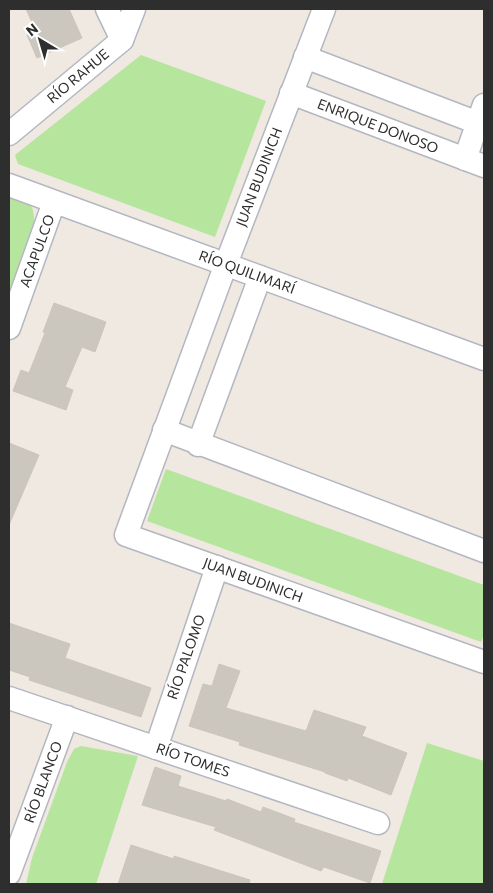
<svg xmlns="http://www.w3.org/2000/svg" width="493" height="893" viewBox="0 0 493 893" font-family="Commissioner,sans-serif">
	<style>
		.green { fill: #b6e59e }
		.building { fill: #cbc7bf; stroke: #cbc5ba }
		.lines { fill: none; stroke-linecap: round; stroke-linejoin: round }
		.minor-casing { stroke: #b4b7c1; stroke-width: 25 }
		.minor { stroke: #fff; stroke-width: 22 }
		.labels { text-anchor: middle; stroke-width: 4.5; stroke-linejoin: round; paint-order: stroke }
		.street-label { font-size: 14px; fill: #2e2e2e; stroke: #fff }
	</style>
	<rect width="100%" height="100%" fill="#efe9e1"/>
	<!-- green -->
	<g class="green">
		<path d="M 141,55 L 266,101 L 215,237 L 18,164 L 15,155 Z"/>
		<path d="M 9,195 C 26,202 35,201 34,222 L 9,292 Z"/>
		<path d="M 166,469 L 484,585 L 484,635 L 481,642 L 147,521 Z"/>
		<path d="M 427,743 L 484,761 L 484,884 L 382,884 Z"/>
		<path d="M 81,746 L 138,756 L 96,884 L 26,884 L 32,858 L 67,762 L 74,749 Z"/>
	</g>
	<!-- building -->
	<g class="building">
		<path d="M 26,9 L 69,9 L 82,38 L 37,58 L 27,35 L 36,31 Z"/>
		<path d="M 54,303 L 106,322 L 95,352 L 82,347 L 65,387 L 73,390 L 66,410 L 13,391 L 21,370 L 29,373 L 45,333 L 43,332 Z"/>
		<path d="M 9,443 L 39,455 L 9,525 Z"/>
		<path d="M 9,623 L 70,644 L 65,658 L 151,688 L 141,717 L 29,680 L 30,677 L 9,670 Z"/>
		<path d="M 219,664 L 240,671 L 226,708 L 306,731 L 314,710 L 366,727 L 362,736 L 407,753 L 391,795 L 348,778 L 347,781 L 325,773 L 325,772 L 239,745 L 240,742 L 189,726 L 203,684 L 212,686 Z"/>
		<path d="M 155,767 L 181,776 L 178,786 L 226,801 L 227,799 L 261,812 L 263,807 L 295,819 L 294,822 L 381,851 L 370,883 L 324,867 L 321,871 L 214,830 L 216,827 L 142,805 Z"/>
		<path d="M 131,845 L 174,859 L 174,856 L 250,880 L 249,884 L 118,884 Z"/>
	</g>
	<g class="lines">
		<!-- minor casing -->
		<g class="minor-casing">
			<g id="minor">
				<path d="M 107,9 L 122,40"/>
				<path d="M 324,9 L 226,264 L 126,535 L 484,662"/>
				<path d="M 305,57 L 478,123"/>
				<path d="M 291,93 L 484,166"/>
				<path d="M 9,134 L 122,40 L 134,9"/>
				<path d="M 465,159 L 484,105"/>
				<path d="M 9,185 L 484,359"/>
				<path d="M 9,328 L 54,202"/>
				<path d="M 164,430 L 484,551"/>
				<path d="M 198,445 L 260,277"/>
				<path d="M 9,698 L 378,823"/>
				<path d="M 156,748 L 217,567"/>
				<path d="M 9,874 L 67,717"/>
			</g>
		</g>
		<!-- minor -->
		<use href="#minor" class="minor"/>
	</g>
	<g class="labels">
		<!-- street labels -->
		<g class="street-label">
			<text transform="translate(78 76) rotate(-40)" y="5">RÍO RAHUE</text>
			<text transform="translate(378 126) rotate(21)" y="5">ENRIQUE DONOSO</text>
			<text transform="translate(259 177) rotate(-69)" y="5">JUAN BUDINICH</text>
			<text transform="translate(37 251) rotate(-70)" y="5">ACAPULCO</text>
			<text transform="translate(247 272) rotate(20)" y="5">RÍO QUILIMARÍ</text>
			<text transform="translate(253 580) rotate(20)" y="5">JUAN BUDINICH</text>
			<text transform="translate(186 657) rotate(-71)" y="5">RÍO PALOMO</text>
			<text transform="translate(193 760) rotate(19)" y="5">RÍO TOMES</text>
			<text transform="translate(43 782) rotate(-70)" y="5">RÍO BLANCO</text>
		</g>
	</g>
	<!-- border -->
	<rect width="493" height="893" fill="none" stroke="#2e2e2e" stroke-width="20"/>
	<!-- north arrow -->
	<g transform="translate(40 40) rotate(322)" stroke="#ffffff" stroke-width="4" paint-order="stroke">
	<path d="M0-4L9 19L0 12L-9 19Z" fill="#2e2e2e"/>
	<text y="-8" font-size="14" font-weight="bold" text-anchor="middle" fill="#2e2e2e">N</text>
	</g>
</svg>
